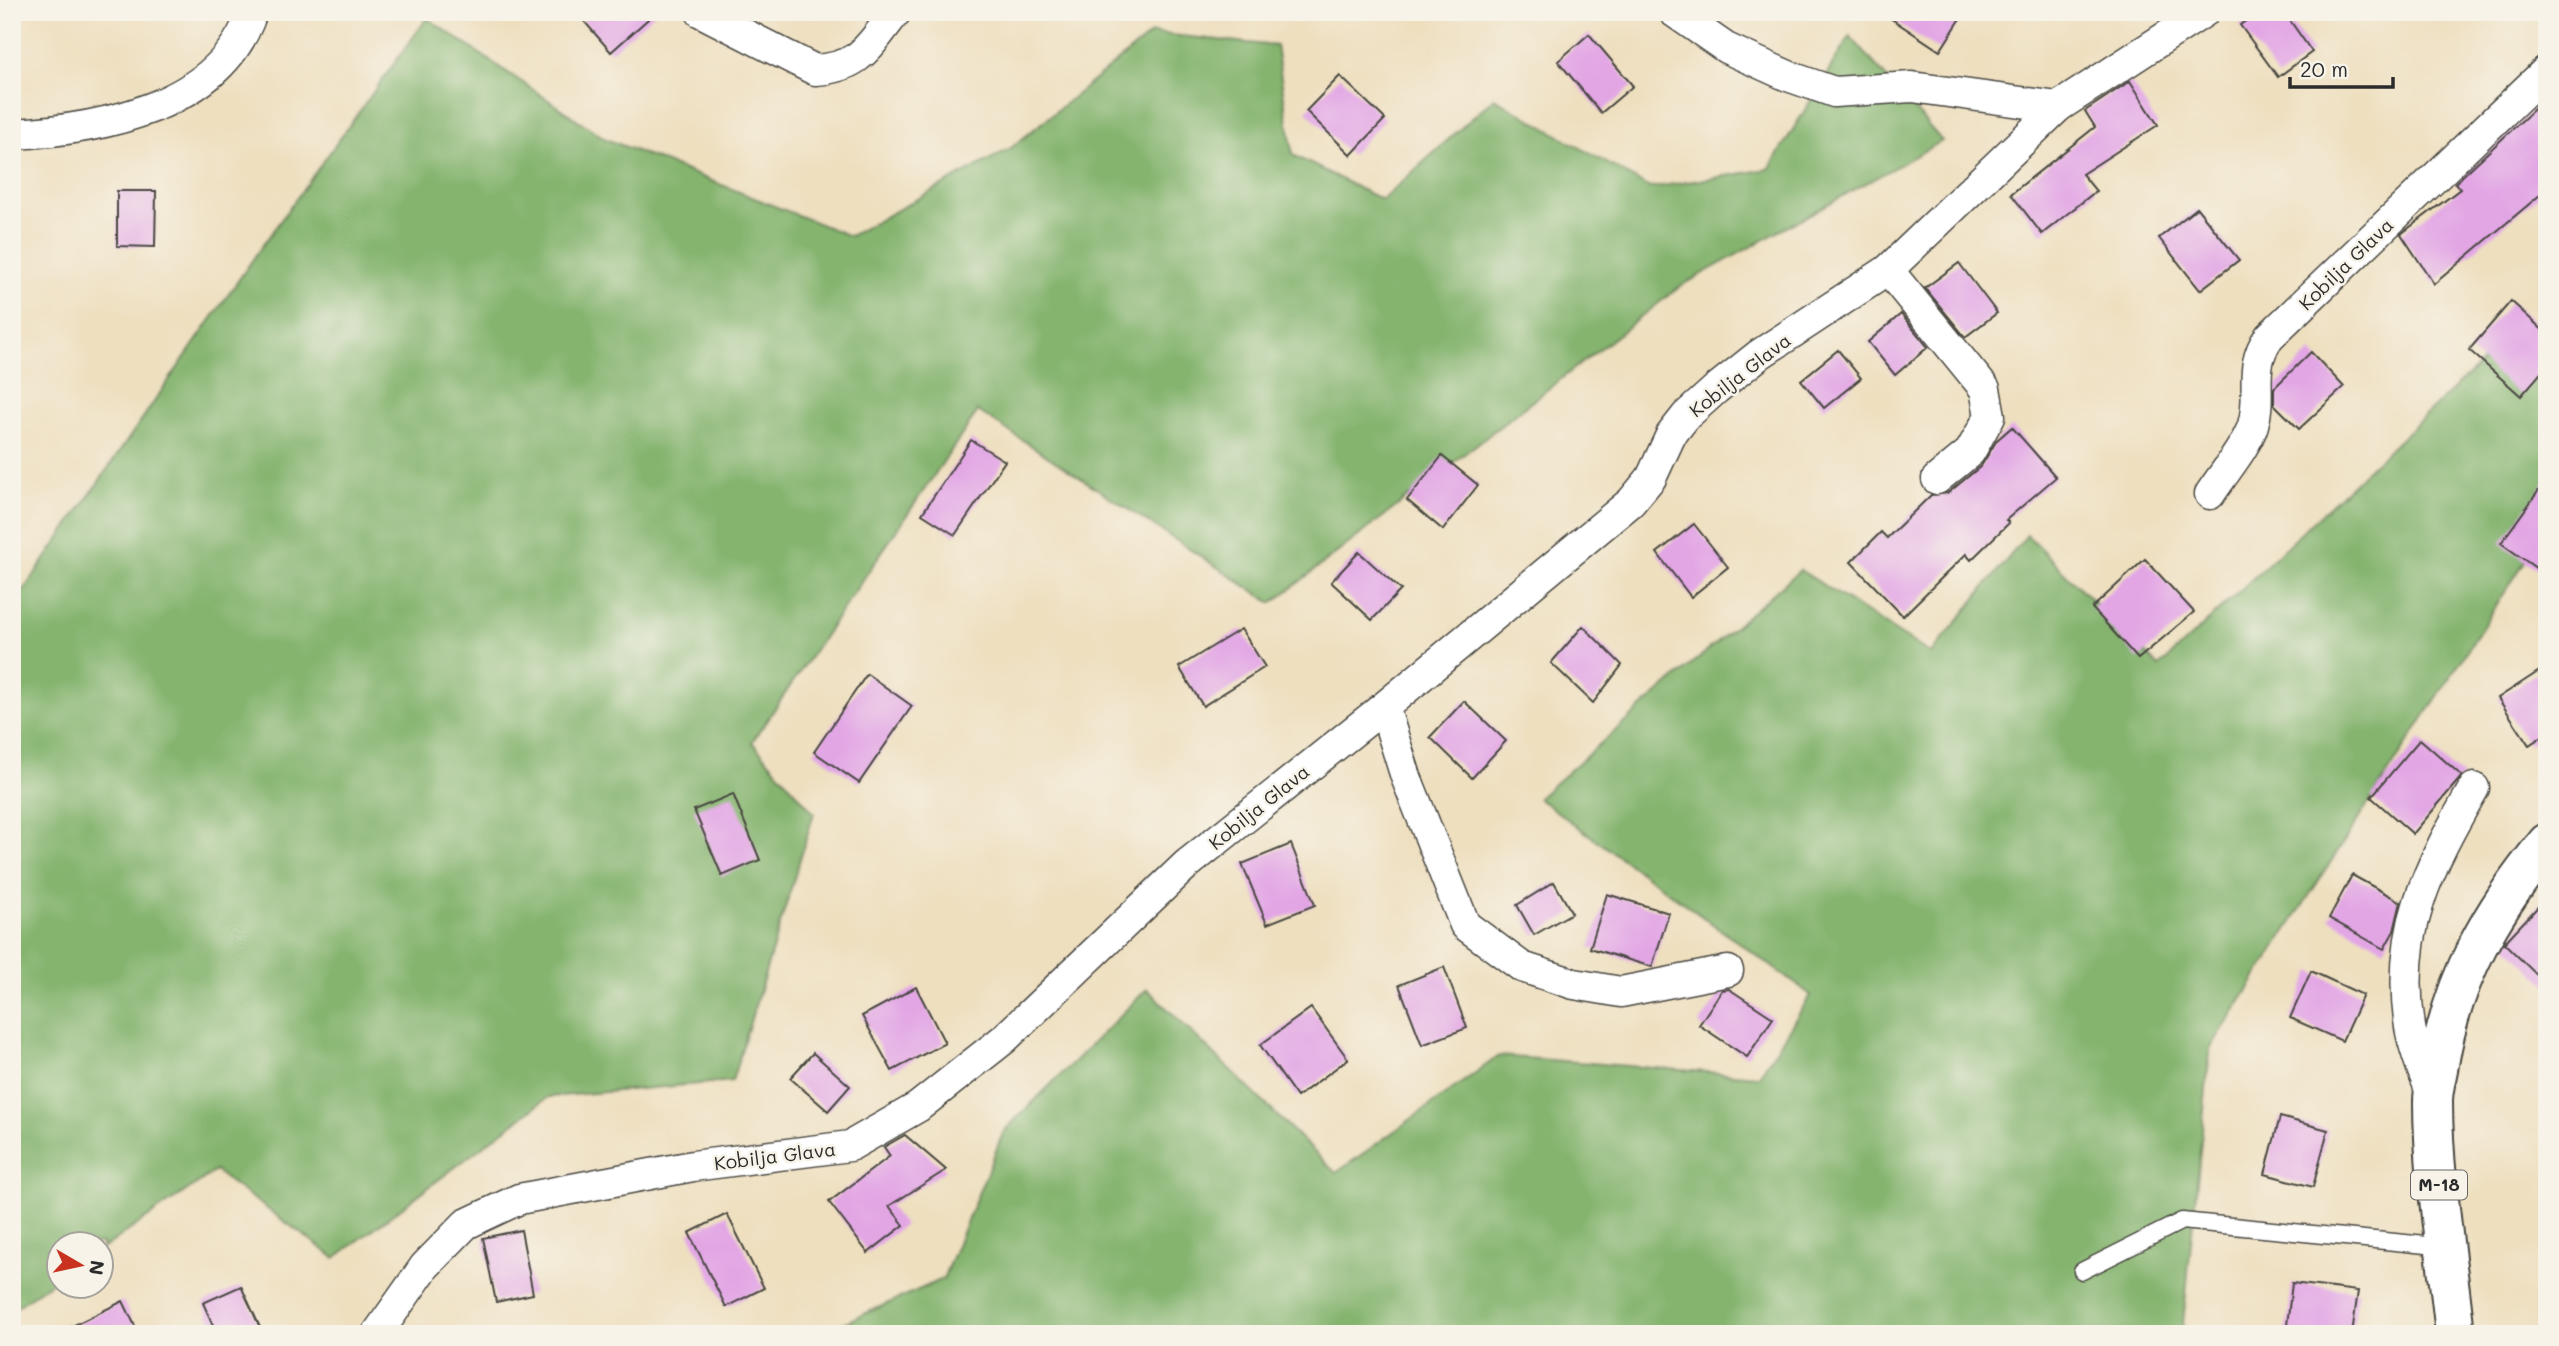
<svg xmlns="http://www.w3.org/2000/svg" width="2559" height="1346" viewBox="0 0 2559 1346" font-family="Mali,sans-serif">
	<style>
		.forest { fill: #84b46e; stroke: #58704c; stroke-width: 2 }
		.building { fill: #e2a6e5 }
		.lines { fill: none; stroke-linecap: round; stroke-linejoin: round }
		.service-casing { stroke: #484641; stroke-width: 19 }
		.minor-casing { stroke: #484641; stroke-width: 33 }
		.primary-casing { stroke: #484641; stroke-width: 42 }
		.service { stroke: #fff; stroke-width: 16 }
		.minor { stroke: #fff; stroke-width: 30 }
		.primary { stroke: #fff; stroke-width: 38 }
		.labels { text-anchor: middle; stroke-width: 5; stroke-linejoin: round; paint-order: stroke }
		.shield { fill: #f7f3e8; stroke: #686764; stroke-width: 2 }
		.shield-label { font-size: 18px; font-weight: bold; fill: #2b2b2b }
		.street-label { font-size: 19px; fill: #2b2b2b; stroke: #f7f3e8 }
	</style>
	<rect width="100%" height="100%" fill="#f7f3e8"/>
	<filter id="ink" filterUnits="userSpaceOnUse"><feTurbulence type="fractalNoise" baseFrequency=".0143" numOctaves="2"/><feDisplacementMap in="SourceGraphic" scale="14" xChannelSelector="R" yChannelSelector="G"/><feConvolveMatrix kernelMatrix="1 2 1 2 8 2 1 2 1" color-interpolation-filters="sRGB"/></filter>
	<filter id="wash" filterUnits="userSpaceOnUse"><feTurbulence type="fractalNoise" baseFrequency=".00686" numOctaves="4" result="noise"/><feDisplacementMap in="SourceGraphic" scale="28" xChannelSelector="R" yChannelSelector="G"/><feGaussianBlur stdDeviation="1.57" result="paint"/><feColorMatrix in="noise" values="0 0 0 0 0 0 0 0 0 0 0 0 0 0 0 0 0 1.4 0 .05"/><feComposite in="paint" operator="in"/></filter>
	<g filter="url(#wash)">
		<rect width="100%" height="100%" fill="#eedfbf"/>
		<!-- forest -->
		<g class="forest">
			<path d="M 427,18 L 606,139 L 850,236 L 1011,148 L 1152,33 L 1276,46 L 1293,155 L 1382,200 L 1494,98 L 1650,188 L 1769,169 L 1850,36 L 1942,141 L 1682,285 L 1272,603 L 978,411 L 752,742 L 814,813 L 732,1081 L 548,1097 L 335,1258 L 215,1171 L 102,1249 L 102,1244 L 60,1244 L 59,1277 L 12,1310 L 12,607 L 262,246 Z"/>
			<path d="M 2504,341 L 2547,385 L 2547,527 L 2210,1049 L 2182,1334 L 819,1334 L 943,1279 L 1004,1131 L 1147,989 L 1336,1173 L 1499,1056 L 1759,1076 L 1811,995 L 1538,798 L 1800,570 L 1931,654 L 2027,535 L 2159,667 Z"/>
		</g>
		<g id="blocks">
			<!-- building -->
			<g class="building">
				<path d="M 576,12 L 656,12 L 611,52 Z"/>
				<path d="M 1881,12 L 1965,12 L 1940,51 Z"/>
				<path d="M 2258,12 L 2284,12 L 2312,52 L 2278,77 L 2240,25 Z"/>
				<path d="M 1589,34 L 1633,86 L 1601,113 L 1558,61 Z"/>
				<path d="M 1340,76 L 1385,119 L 1351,155 L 1306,111 Z"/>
				<path d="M 2130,81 L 2158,125 L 2082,174 L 2096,191 L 2042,234 L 2011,194 L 2095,127 L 2085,111 Z"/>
				<path d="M 2547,97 L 2547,189 L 2434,284 L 2401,234 L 2460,189 L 2455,183 Z"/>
				<path d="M 117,191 L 156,191 L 155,247 L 117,246 Z"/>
				<path d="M 2197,208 L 2239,260 L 2200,290 L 2159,238 Z"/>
				<path d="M 1959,263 L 1997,313 L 1965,337 L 1925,288 Z"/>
				<path d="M 2511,301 L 2547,334 L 2547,366 L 2521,396 L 2469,350 Z"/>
				<path d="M 1901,314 L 1928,347 L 1895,375 L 1868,342 Z"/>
				<path d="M 1838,350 L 1861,378 L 1824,408 L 1801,380 Z"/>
				<path d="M 2311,352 L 2344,387 L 2299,429 L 2274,404 L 2274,388 Z"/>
				<path d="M 2012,427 L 2056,477 L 2006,520 L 2009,523 L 1971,560 L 1966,554 L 1903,616 L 1851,562 L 1881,532 L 1887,538 L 1931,495 L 1948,493 L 1981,466 L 1997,440 Z"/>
				<path d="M 971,440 L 1005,461 L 955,535 L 922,514 Z"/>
				<path d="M 1442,456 L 1478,485 L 1443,530 L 1407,500 Z"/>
				<path d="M 2547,479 L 2547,576 L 2501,543 Z"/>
				<path d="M 1694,524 L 1728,567 L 1691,597 L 1657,553 Z"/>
				<path d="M 1359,552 L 1401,590 L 1372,620 L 1331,582 Z"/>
				<path d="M 2145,559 L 2194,612 L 2138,659 L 2092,608 Z"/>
				<path d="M 1583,626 L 1622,665 L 1593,703 L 1551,663 Z"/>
				<path d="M 1241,629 L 1265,667 L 1203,706 L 1179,667 Z"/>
				<path d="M 2547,666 L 2547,733 L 2529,745 L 2498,698 Z"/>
				<path d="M 867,674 L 912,706 L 859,783 L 814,752 Z"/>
				<path d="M 1464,701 L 1506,741 L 1472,778 L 1430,737 Z"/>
				<path d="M 2420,739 L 2462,776 L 2413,834 L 2371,797 Z"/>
				<path d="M 733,794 L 760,860 L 722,876 L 694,810 Z"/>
				<path d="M 1291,844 L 1315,905 L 1267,924 L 1242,864 Z"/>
				<path d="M 2352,875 L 2401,902 L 2394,931 L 2384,949 L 2329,918 Z"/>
				<path d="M 1554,882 L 1572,913 L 1534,935 L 1517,905 Z"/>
				<path d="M 1607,894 L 1669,913 L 1652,967 L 1590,948 Z"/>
				<path d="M 2547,897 L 2547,985 L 2504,943 Z"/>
				<path d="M 1444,967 L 1467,1028 L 1422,1045 L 1399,985 Z"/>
				<path d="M 2311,971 L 2363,995 L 2342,1041 L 2290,1018 Z"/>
				<path d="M 916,987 L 945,1043 L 892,1071 L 862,1016 Z"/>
				<path d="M 1729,989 L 1773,1018 L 1747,1057 L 1699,1025 L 1722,990 Z"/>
				<path d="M 1311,1008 L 1348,1059 L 1297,1097 L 1260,1045 Z"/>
				<path d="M 813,1053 L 850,1086 L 828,1111 L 790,1078 Z"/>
				<path d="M 2280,1117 L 2328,1130 L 2313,1187 L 2265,1174 Z"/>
				<path d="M 905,1135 L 946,1170 L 889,1206 L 904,1225 L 868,1253 L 829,1202 L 890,1156 L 884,1147 Z"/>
				<path d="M 727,1214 L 764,1288 L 726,1307 L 689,1233 Z"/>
				<path d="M 521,1230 L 533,1294 L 496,1302 L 483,1238 Z"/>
				<path d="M 2292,1283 L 2358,1291 L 2352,1334 L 2286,1334 Z"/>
				<path d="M 241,1286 L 263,1334 L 217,1334 L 203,1303 Z"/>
				<path d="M 123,1301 L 139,1334 L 56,1334 Z"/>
			</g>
		</g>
	</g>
	<g filter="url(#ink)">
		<use href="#blocks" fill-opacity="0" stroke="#484641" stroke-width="2"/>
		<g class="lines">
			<!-- service casing -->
			<g class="service-casing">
				<path id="service" d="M 2082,1271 L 2182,1221 L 2446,1247"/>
			</g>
			<!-- minor casing -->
			<g class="minor-casing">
				<g id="minor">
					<path d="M 701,12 L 815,70 C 862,67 868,46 896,12"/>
					<path d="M 1674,12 L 1726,48 L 1788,76 L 1834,92 L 1912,87 L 2058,107"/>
					<path d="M 12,134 C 99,130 221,107 252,12"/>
					<path d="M 1888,270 L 1985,389 L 1990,416 L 1970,452 L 1937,479"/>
					<path d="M 2210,494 C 2222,475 2247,446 2253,425 C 2263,392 2247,369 2269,337 L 2547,70"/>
					<path d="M 1384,707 L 1406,777 L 1465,925 L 1522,967 L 1574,984 L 1621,992 L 1728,971"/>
					<path d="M 2433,1098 C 2425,1075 2414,1051 2410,1027 C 2395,931 2428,868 2474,788"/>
					<path d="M 377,1334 L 425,1266 L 466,1224 L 519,1199 L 693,1166 L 850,1146 L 918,1107 L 1004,1039 L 1186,865 L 1384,707 L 1631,502 L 1651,478 L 1671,435 L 1686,416 L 1716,389 L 1760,354 L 1888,270 L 2058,107 L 2204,12"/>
				</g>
			</g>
			<!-- primary casing -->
			<g class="primary-casing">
				<path id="primary" d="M 2455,1334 C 2447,1257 2433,1178 2433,1101 C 2433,1089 2437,1076 2439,1064 C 2453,977 2492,910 2547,843"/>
			</g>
			<!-- service -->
			<use href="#service" class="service"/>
			<!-- minor -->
			<use href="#minor" class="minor"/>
			<!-- primary -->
			<use href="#primary" class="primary"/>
		</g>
	</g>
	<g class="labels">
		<!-- shield labels -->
		<rect class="shield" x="2411" y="1170.5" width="56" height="29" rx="5"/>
		<g class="shield-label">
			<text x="2439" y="1191">M-18</text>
		</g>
		<!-- street labels -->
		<g class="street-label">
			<text transform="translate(2346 264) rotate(-44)" y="7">Kobilja Glava</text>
			<text transform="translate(1740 375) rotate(-38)" y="7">Kobilja Glava</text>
			<text transform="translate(1259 807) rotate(-39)" y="7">Kobilja Glava</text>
			<text transform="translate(775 1156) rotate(-7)" y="7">Kobilja Glava</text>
		</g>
	</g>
	<!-- margin -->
	<rect width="2559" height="1346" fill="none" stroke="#f7f3e8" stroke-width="42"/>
	<!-- north arrow -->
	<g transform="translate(80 1265) rotate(99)"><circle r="33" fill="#f7f3e8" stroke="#a5a39c" stroke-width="2"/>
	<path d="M0-5L12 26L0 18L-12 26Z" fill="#c8321e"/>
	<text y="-10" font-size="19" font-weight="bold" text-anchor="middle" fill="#2b2b2b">N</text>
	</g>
	<!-- scale -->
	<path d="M2290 77v10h103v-10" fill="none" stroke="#2b2b2b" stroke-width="3.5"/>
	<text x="2300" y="77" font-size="21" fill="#2b2b2b" stroke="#f7f3e8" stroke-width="5" paint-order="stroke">20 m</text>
</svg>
